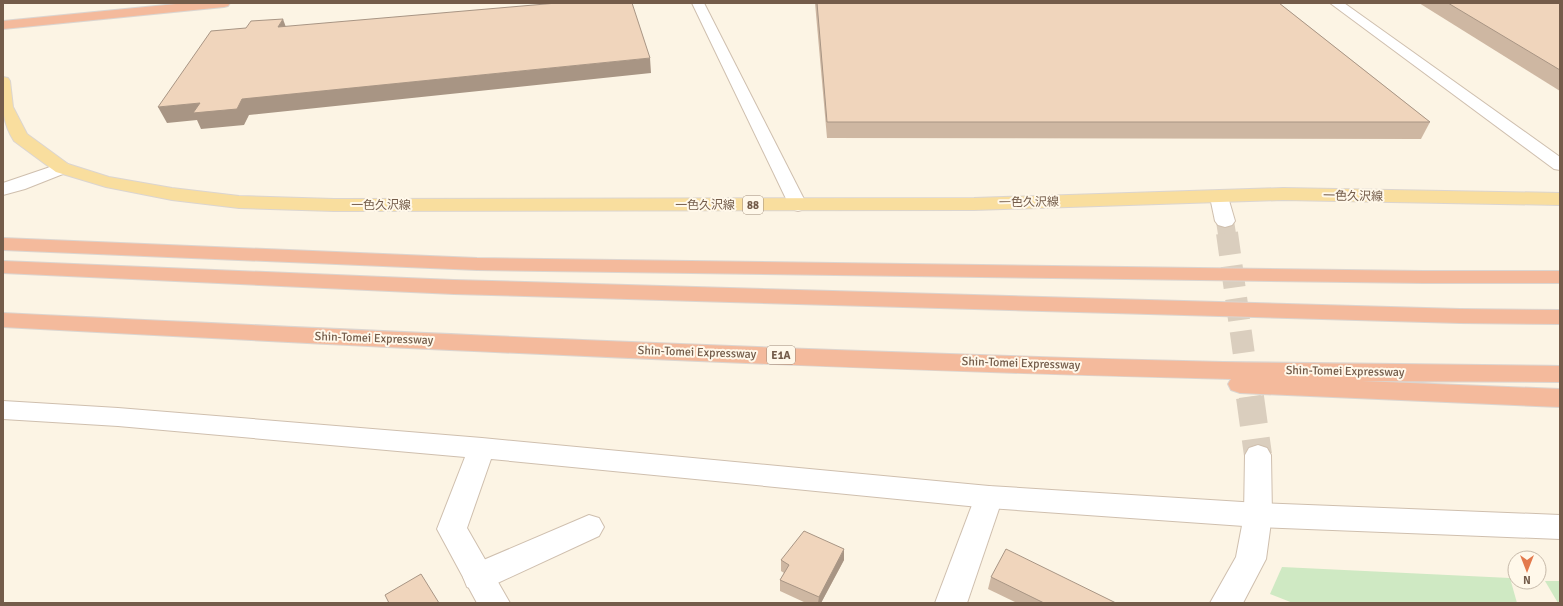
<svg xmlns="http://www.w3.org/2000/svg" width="1563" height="606" viewBox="0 0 1563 606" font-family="Signika,'Noto Sans JP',sans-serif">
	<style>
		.green { fill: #cfe9c3 }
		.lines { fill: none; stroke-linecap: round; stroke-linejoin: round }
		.minor-tunnel-far2 { stroke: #dacebe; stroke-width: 18; stroke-dasharray: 18 9; stroke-linecap: butt }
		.minor-tunnel-far1 { stroke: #dacebe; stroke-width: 22; stroke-dasharray: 22 11; stroke-linecap: butt }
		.minor-tunnel { stroke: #dacebe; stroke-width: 28; stroke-dasharray: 28 14; stroke-linecap: butt }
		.minor-casing { stroke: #cfbfae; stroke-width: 2 }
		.tertiary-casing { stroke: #cfbfae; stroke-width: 2 }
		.primary-casing { stroke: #dbd5d0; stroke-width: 2 }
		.motorway-casing { stroke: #dbd5d0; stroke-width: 2 }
		.minor { fill: #fff; fill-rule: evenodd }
		.tertiary { fill: #fff; fill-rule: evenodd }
		.primary { fill: #f9de9e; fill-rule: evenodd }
		.motorway { fill: #f4ba9c; fill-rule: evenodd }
		.wall { fill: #ceb7a2 }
		.shaded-wall { fill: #a89584 }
		.building { fill: #f0d5bc; stroke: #a89584 }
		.labels { text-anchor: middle; stroke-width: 4; stroke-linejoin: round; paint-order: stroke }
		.shield { fill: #fff8ea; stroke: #9e8b7a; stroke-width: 1 }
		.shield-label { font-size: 11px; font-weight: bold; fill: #745c4a }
		.street-label { font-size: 12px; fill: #745c4a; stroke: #fff8ea }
	</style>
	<rect width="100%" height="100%" fill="#fcf4e4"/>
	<!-- green -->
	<g class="green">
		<path d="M 1282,567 L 1510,578 L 1517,603 L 1293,603 L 1270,594 Z"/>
		<path d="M 1545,581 L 1560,581 L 1560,603 L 1558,603 Z"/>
	</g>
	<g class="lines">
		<!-- minor-tunnel-far2 -->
		<path class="minor-tunnel-far2" d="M 1225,221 L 1227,234"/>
		<!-- minor-tunnel-far1 -->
		<path class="minor-tunnel-far1" d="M 1227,233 L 1250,398"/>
		<!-- minor-tunnel -->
		<path class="minor-tunnel" d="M 1250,397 L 1258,455"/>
		<!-- minor casing -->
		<g class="minor-casing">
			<g id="minor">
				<path d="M 1219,191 L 1226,193 L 1228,197 L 1235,221 L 1232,225 L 1225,227 L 1218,225 L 1215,221 L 1210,197 L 1212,193 Z"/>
				<path d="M 1258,445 L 1267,448 L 1271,455 L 1272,515 L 1266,559 L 1243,603 L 1210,603 L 1236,557 L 1244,515 L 1245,455 L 1249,448 Z"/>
				<path d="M 989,486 L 999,489 L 1003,497 L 967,603 L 935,603 L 975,497 L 979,489 Z"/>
				<path d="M 589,515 L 599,518 L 604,527 L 599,536 L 489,587 L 478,591 L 467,587 L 463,577 L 467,567 Z"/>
			</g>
		</g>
		<!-- tertiary casing -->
		<g class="tertiary-casing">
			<g id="tertiary">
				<path d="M 692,3 L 704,3 L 807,205 L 805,209 L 798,211 L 791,209 L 789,205 Z"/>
				<path d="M 1330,3 L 1344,3 L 1560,157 L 1560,170 L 1554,169 Z"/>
				<path d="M 62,163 L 68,164 L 71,168 L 68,172 L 25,189 L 3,195 L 3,183 Z"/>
				<path d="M 3,401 L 118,408 L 482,438 L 989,486 L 1258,503 L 1560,515 L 1560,539 L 1258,527 L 989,508 L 491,459 L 467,528 L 510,603 L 477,603 L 437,529 L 465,457 L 118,426 L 3,419 Z"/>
			</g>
		</g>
		<!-- primary casing -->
		<g class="primary-casing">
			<path id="primary" d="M 3,77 L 8,78 L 10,81 L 13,107 L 27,134 L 68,164 L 109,177 L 172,188 L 239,196 L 334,199 L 974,198 L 1283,188 L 1560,193 L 1560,205 L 1283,200 L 974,210 L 334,211 L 239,208 L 172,200 L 106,187 L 56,172 L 14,141 C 0,119 3,101 3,77 Z"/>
		</g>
		<!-- motorway casing -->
		<g class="motorway-casing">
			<g id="motorway">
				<path d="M 186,3 L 230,3 L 228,6 L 224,7 L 3,29 L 3,21 Z"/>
				<path d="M 3,238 L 477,258 L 1423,271 L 1560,271 L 1560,283 L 1423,283 L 477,270 L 3,250 Z"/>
				<path d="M 3,261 L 454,280 L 1460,309 L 1560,310 L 1560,324 L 1460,323 L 454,294 L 3,273 Z"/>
				<path d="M 3,313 C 410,333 816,352 1223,362 C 1336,364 1448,364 1560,366 L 1560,382 L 1361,381 L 1560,389 L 1560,407 L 1240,393 L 1231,390 L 1228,384 L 1231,379 C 821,369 412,349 3,327 Z"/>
			</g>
		</g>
		<!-- minor -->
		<use href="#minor" class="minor"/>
		<!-- tertiary -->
		<use href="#tertiary" class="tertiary"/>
		<!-- primary -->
		<use href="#primary" class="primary"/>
		<!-- motorway -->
		<use href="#motorway" class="motorway"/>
	</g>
	<!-- wall -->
	<g class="wall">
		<path d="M 815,3 L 1279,3 L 1430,122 L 1421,139 L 827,138 Z"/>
		<path d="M 1419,3 L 1560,3 L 1560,91 Z"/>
		<path d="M 781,560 L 844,560 L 821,603 L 806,603 L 780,591 L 780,580 L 784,573 L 781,571 Z"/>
		<path d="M 991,577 L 1116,603 L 1017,603 L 988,589 Z"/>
	</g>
	<!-- shaded-wall -->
	<g class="shaded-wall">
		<path d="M 283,19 L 288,33 L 278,27 Z"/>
		<path d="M 650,58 L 651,73 L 249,115 L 244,125 L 201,129 L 197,120 L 167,123 L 158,107 Z"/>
		<path d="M 844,549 L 844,560 L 821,603 L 818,603 L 819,597 Z"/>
	</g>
	<!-- building -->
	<g class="building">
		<path d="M 557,3 L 632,3 L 650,58 L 242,99 L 237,109 L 193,113 L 200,103 L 158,107 L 211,31 L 246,28 L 251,21 L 283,19 L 278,27 Z"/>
		<path d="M 817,3 L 1279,3 L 1430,122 L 827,122 Z"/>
		<path d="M 1448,3 L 1560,3 L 1560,70 Z"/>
		<path d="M 804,531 L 844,549 L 819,597 L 780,580 L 789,565 L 781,560 Z"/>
		<path d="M 1006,549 L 1116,603 L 1044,603 L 991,577 Z"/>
		<path d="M 421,574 L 439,603 L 389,603 L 385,595 Z"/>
	</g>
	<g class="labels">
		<!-- shield labels -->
		<g class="shield">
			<rect x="743" y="196" width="20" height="18" rx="3"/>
			<rect x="767" y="346" width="28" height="18" rx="3"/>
		</g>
		<g class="shield-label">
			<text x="753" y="209">88</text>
			<text x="781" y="359">E1A</text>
		</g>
		<!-- street labels -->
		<g class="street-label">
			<text transform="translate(1353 196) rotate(1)" y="4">一色久沢線</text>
			<text transform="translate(1029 202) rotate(-1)" y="4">一色久沢線</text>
			<text x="381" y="209">一色久沢線</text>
			<text x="705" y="209">一色久沢線</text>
			<text transform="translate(374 338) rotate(2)" y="4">Shin-Tomei Expressway</text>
			<text transform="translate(697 352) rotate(2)" y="4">Shin-Tomei Expressway</text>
			<text transform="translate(1021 363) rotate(2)" y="4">Shin-Tomei Expressway</text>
			<text transform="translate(1345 371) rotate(1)" y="4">Shin-Tomei Expressway</text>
		</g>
	</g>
	<!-- border -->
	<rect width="1563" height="606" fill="none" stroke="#745c4a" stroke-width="8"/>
	<!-- north arrow -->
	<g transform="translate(1527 570) rotate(180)"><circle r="19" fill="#fff8ea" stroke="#c7baaa"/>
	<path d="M0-3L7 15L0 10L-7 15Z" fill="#e3794c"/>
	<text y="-6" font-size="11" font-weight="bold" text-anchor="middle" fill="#745c4a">N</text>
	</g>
</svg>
